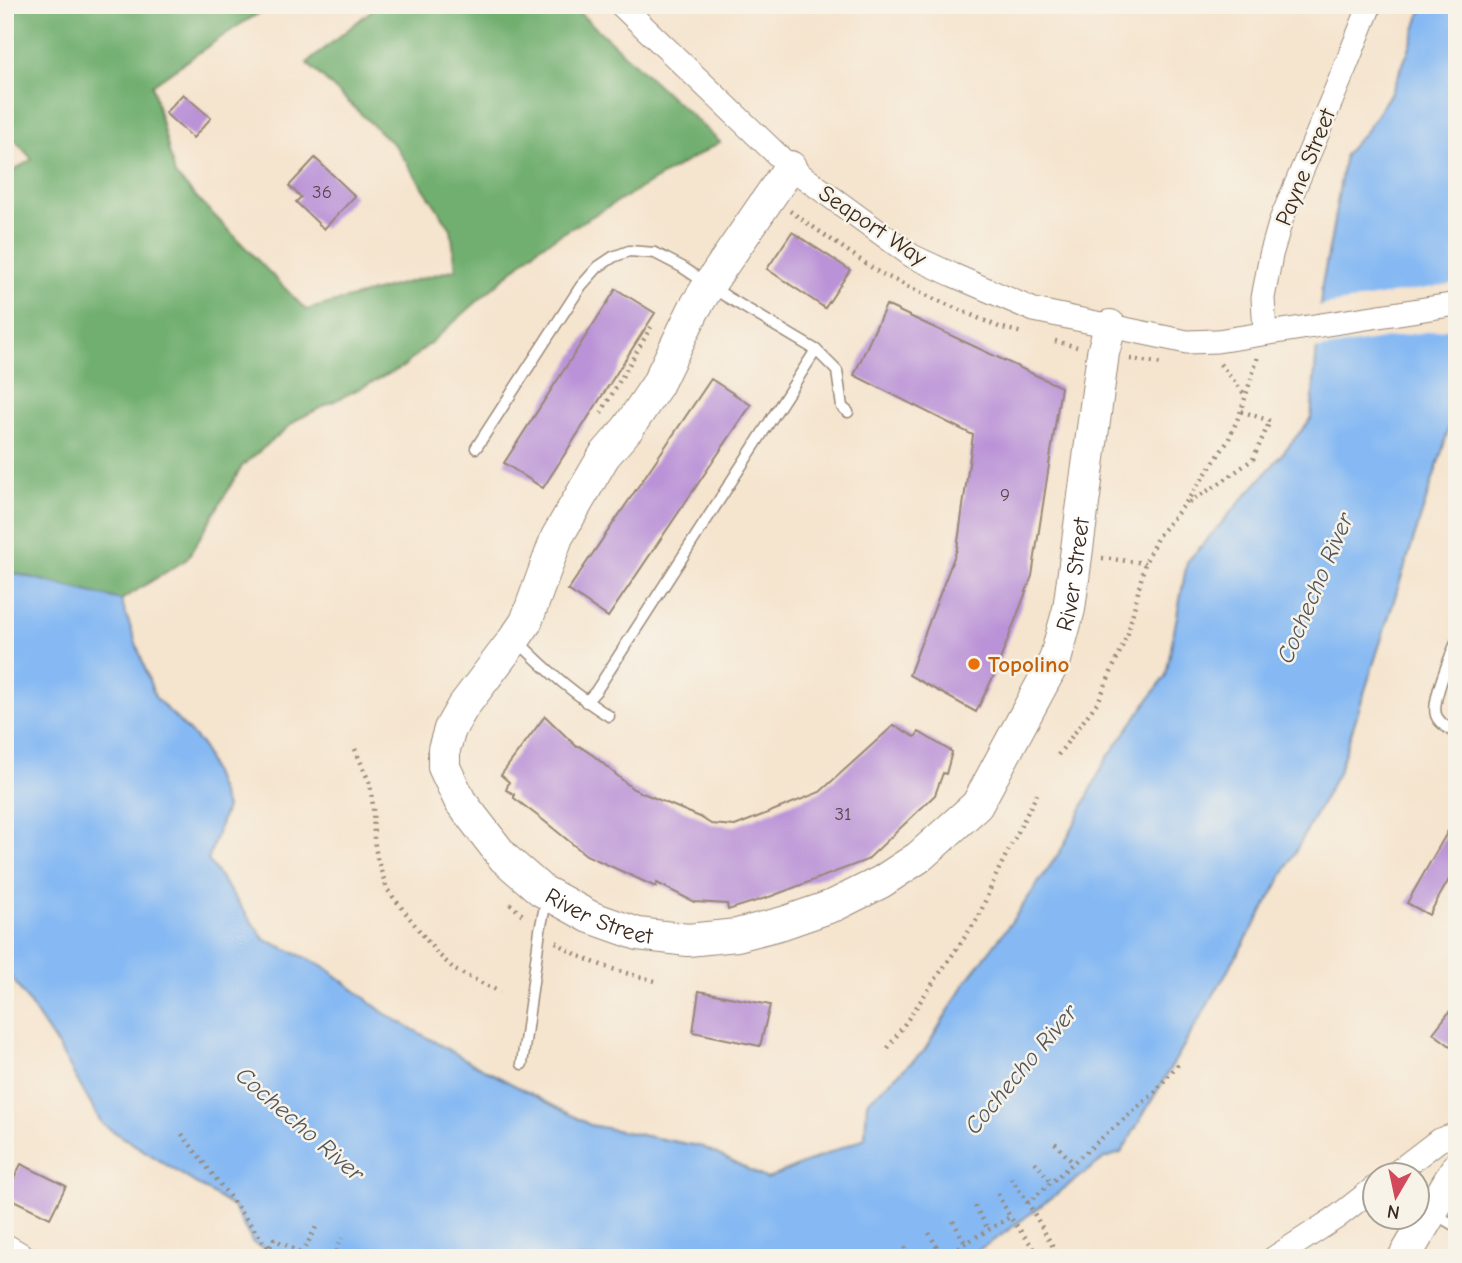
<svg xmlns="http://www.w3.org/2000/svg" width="1462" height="1263" viewBox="0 0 1462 1263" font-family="'Comic Neue',sans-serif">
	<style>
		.forest { fill: #71af70; stroke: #566c47; stroke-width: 2 }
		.water { fill: #86b9f3; stroke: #607288; stroke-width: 2 }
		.pier { fill: #f5e4ce }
		.building { fill: #ba92d7 }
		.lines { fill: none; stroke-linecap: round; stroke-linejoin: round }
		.lane-casing { stroke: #988776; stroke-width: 13 }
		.street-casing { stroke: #988776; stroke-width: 25 }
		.secondary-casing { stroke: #988776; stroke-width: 34 }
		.path { stroke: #988776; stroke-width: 4.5; stroke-dasharray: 2 5; stroke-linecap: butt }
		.lane { stroke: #fff; stroke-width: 10 }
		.street { stroke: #fff; stroke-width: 23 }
		.secondary { stroke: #fff; stroke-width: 32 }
		.food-dot { fill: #e8710a; stroke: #f7f3e8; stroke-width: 2.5 }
		.labels { text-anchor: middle; stroke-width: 5; stroke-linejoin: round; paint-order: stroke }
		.number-label { font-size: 19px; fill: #5b444c }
		.street-label { font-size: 23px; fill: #3b2a1e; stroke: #f7f3e8 }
		.food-label { font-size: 23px; font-weight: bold; fill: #c56008; stroke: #f7f3e8; text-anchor: start }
		.water-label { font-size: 24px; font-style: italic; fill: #52555e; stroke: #f7f3e8 }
	</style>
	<rect width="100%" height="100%" fill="#f7f3e8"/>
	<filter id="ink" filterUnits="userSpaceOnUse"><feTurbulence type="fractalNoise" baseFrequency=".0143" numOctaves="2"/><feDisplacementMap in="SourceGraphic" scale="14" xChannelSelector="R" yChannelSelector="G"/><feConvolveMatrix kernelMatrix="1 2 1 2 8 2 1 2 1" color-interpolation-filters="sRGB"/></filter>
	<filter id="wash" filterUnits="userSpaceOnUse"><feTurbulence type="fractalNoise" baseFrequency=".00686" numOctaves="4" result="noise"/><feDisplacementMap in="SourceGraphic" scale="28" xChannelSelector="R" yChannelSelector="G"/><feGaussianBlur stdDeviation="1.57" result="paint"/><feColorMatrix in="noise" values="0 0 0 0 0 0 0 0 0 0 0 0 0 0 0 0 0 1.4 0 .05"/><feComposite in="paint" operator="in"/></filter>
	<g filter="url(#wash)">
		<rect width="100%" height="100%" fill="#f5e4ce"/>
		<!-- forest -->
		<path class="forest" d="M 5,5 L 273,5 L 236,27 L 152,85 L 175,175 L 306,310 L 456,269 L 451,229 L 396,147 L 307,63 L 378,5 L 571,5 L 720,142 L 539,247 L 403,367 L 298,419 L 243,465 L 187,559 L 121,600 L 5,571 L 5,176 L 32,159 L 5,129 Z"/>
		<!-- water -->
		<path class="water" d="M 1423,5 L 1457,5 L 1457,399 L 1443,448 L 1339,771 L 1272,895 L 1121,1153 L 1105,1158 L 999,1237 L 965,1258 L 283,1258 L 253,1243 L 233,1207 L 102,1124 L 59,1048 L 5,967 L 5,571 L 121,600 L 155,697 L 202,745 L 226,807 L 208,860 L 264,939 L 324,966 L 384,1013 L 474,1064 L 590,1125 L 703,1147 L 767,1179 L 865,1138 L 867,1102 L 924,1051 L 966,982 L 1010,924 L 1063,847 L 1105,761 L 1166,675 L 1187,562 L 1272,466 L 1311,419 L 1322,284 L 1331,239 L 1345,154 L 1366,131 L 1392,91 L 1408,52 Z"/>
		<!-- pier -->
		<path class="pier" d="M 1457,283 L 1457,327 L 1314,350 L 1319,306 Z"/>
		<g id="blocks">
			<!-- building -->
			<g class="building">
				<path d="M 183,94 L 211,118 L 193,138 L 165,113 Z"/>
				<path d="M 315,158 L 355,196 L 324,229 L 296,202 L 301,197 L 289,186 Z"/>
				<path d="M 792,232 L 850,270 L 825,308 L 767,269 Z"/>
				<path d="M 616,289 L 655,313 L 543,488 L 504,463 Z"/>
				<path d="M 886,305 L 1061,387 L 1032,576 L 995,673 L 976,712 L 909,675 L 957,549 L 973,435 L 854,375 Z"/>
				<path d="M 711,379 L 751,405 L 608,617 L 568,590 Z"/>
				<path d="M 545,716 L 577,747 L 579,746 L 594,756 L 633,789 L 700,817 L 711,824 L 735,826 L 820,792 L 894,725 L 915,737 L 919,732 L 952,752 L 946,774 L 943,773 L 935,795 L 867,860 L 772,896 L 728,910 L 727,904 L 694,902 L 657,883 L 656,887 L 586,855 L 543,820 L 514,798 L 514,794 L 506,790 L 509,782 L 501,775 Z"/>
				<path d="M 1457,815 L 1457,865 L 1429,915 L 1407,903 Z"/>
				<path d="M 699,991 L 770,1005 L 760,1046 L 693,1032 Z"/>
				<path d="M 1457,1002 L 1457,1051 L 1433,1033 Z"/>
				<path d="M 21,1164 L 66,1186 L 50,1218 L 5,1196 Z"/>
			</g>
		</g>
	</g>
	<g filter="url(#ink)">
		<use href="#blocks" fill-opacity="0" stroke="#988776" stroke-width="2"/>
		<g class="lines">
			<!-- lane casing -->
			<g class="lane-casing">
				<g id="lane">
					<path d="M 816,350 L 837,371 L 842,407 L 848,412"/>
					<path d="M 476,448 L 581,286 L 598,267 L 613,257 L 629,251 L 655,253 L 682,267 L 727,297 L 816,350 L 596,691 L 586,702"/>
					<path d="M 517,640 C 544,668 575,695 609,716"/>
					<path d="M 1457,640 C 1451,655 1431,701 1436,715 C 1439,724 1450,729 1457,734"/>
					<path d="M 522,1064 L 540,930 L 547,897"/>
					<path d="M 1435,1214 L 1457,1227"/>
				</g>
			</g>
			<!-- street casing -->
			<g class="street-casing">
				<g id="street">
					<path d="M 621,5 L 790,167 L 912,256 L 953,275 L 1034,310 L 1187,342 L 1217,341 L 1457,304"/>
					<path d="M 1265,333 L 1263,298 L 1271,255 L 1281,220 L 1340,80 L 1370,5"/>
					<path d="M 1392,1176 L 1439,1140 L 1457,1134"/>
					<path d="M 5,1245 L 27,1258"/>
					<path d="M 1274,1258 L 1337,1217 L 1374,1188"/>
				</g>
			</g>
			<!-- secondary casing -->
			<g class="secondary-casing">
				<g id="secondary">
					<path id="s1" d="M 790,167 L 709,285 L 694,309 L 657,385 L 628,428 L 604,456 L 557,537 L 526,622 L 515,638 L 462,708 L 450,729 L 444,749 L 444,767 L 460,801 L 504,858 L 541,890 L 590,917 L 638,934 L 688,940 L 737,935 L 783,923 L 835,905 L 881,882 L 919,857 L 977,805 L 1055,660 L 1069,609 L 1103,353 L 1110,326"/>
					<path d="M 1404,1258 L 1457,1168"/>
				</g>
			</g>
			<!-- path -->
			<g class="path">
				<path d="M 790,211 L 878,272 L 932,298 L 999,327 L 1023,333"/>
				<path d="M 1055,341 L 1077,347"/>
				<path d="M 1130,359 L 1163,364"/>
				<path d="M 1220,364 L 1246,396"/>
				<path d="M 601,413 L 651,327"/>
				<path d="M 1189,502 L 1219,484 L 1253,459 L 1270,421 L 1241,411"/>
				<path d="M 1102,558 L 1145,563"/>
				<path d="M 355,749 L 370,784 L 373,806 L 374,839 L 377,858 L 387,889 L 436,952 L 455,970 L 500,992"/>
				<path d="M 1058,755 L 1099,700 L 1128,633 L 1145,563 L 1158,536 L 1185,504 L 1228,441 L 1241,411 L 1258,356"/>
				<path d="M 510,904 L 525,917"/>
				<path d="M 556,942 C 586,964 623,972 659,982"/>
				<path d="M 888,1048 L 978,918 L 997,873 L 1037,794"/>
				<path d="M 182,1134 L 269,1249 L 274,1239 L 310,1258"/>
				<path d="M 1055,1143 L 1073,1163"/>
				<path d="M 1035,1162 L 1051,1182"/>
				<path d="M 1011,1178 L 1028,1203"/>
				<path d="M 998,1194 L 1010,1217"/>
				<path d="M 975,1206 L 988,1229"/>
				<path d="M 953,1221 L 965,1243"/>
				<path d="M 929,1233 L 942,1256"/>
				<path d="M 905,1247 L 911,1258"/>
				<path d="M 1056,1252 L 1028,1203 L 1073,1163 L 1152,1095 L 1181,1061"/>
				<path d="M 302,1254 L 316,1227"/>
				<path d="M 334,1258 L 342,1238"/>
				<path d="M 365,1258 L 368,1252"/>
				<path d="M 940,1258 L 1010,1217 L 1041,1258"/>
			</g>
			<!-- lane -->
			<use href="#lane" class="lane"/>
			<!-- street -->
			<use href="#street" class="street"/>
			<!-- secondary -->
			<use href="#secondary" class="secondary"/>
		</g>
	</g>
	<!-- markers -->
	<circle class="food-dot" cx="974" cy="664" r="7"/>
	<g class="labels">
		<!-- number labels -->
		<g class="number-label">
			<text x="322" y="198">36</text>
			<text x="1005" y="501">9</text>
			<text x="843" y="820">31</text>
		</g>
		<!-- street labels -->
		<g class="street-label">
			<text transform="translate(1305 167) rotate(-68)" y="8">Payne Street</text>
			<text transform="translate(873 225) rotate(34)" y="8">Seaport Way</text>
			<text dy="8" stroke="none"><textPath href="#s1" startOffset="1594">River Street</textPath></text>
			<text dy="8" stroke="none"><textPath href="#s1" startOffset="922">River Street</textPath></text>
		</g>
		<!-- food labels -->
		<g class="food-label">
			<text x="988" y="672">Topolino</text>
		</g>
		<!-- water labels -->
		<g class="water-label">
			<text transform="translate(1315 588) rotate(-67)" y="8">Cochecho River</text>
			<text transform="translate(1021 1069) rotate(-50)" y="8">Cochecho River</text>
			<text transform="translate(300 1124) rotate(41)" y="8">Cochecho River</text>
		</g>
	</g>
	<!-- margin -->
	<rect width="1462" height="1263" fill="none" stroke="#f7f3e8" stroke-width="28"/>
	<!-- north arrow -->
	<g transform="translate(1396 1196) rotate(189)"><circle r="33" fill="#f7f3e8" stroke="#aca397" stroke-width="2"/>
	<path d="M0-5L12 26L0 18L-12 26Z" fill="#d1495b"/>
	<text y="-10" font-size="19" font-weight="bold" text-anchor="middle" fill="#3b2a1e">N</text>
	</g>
</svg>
